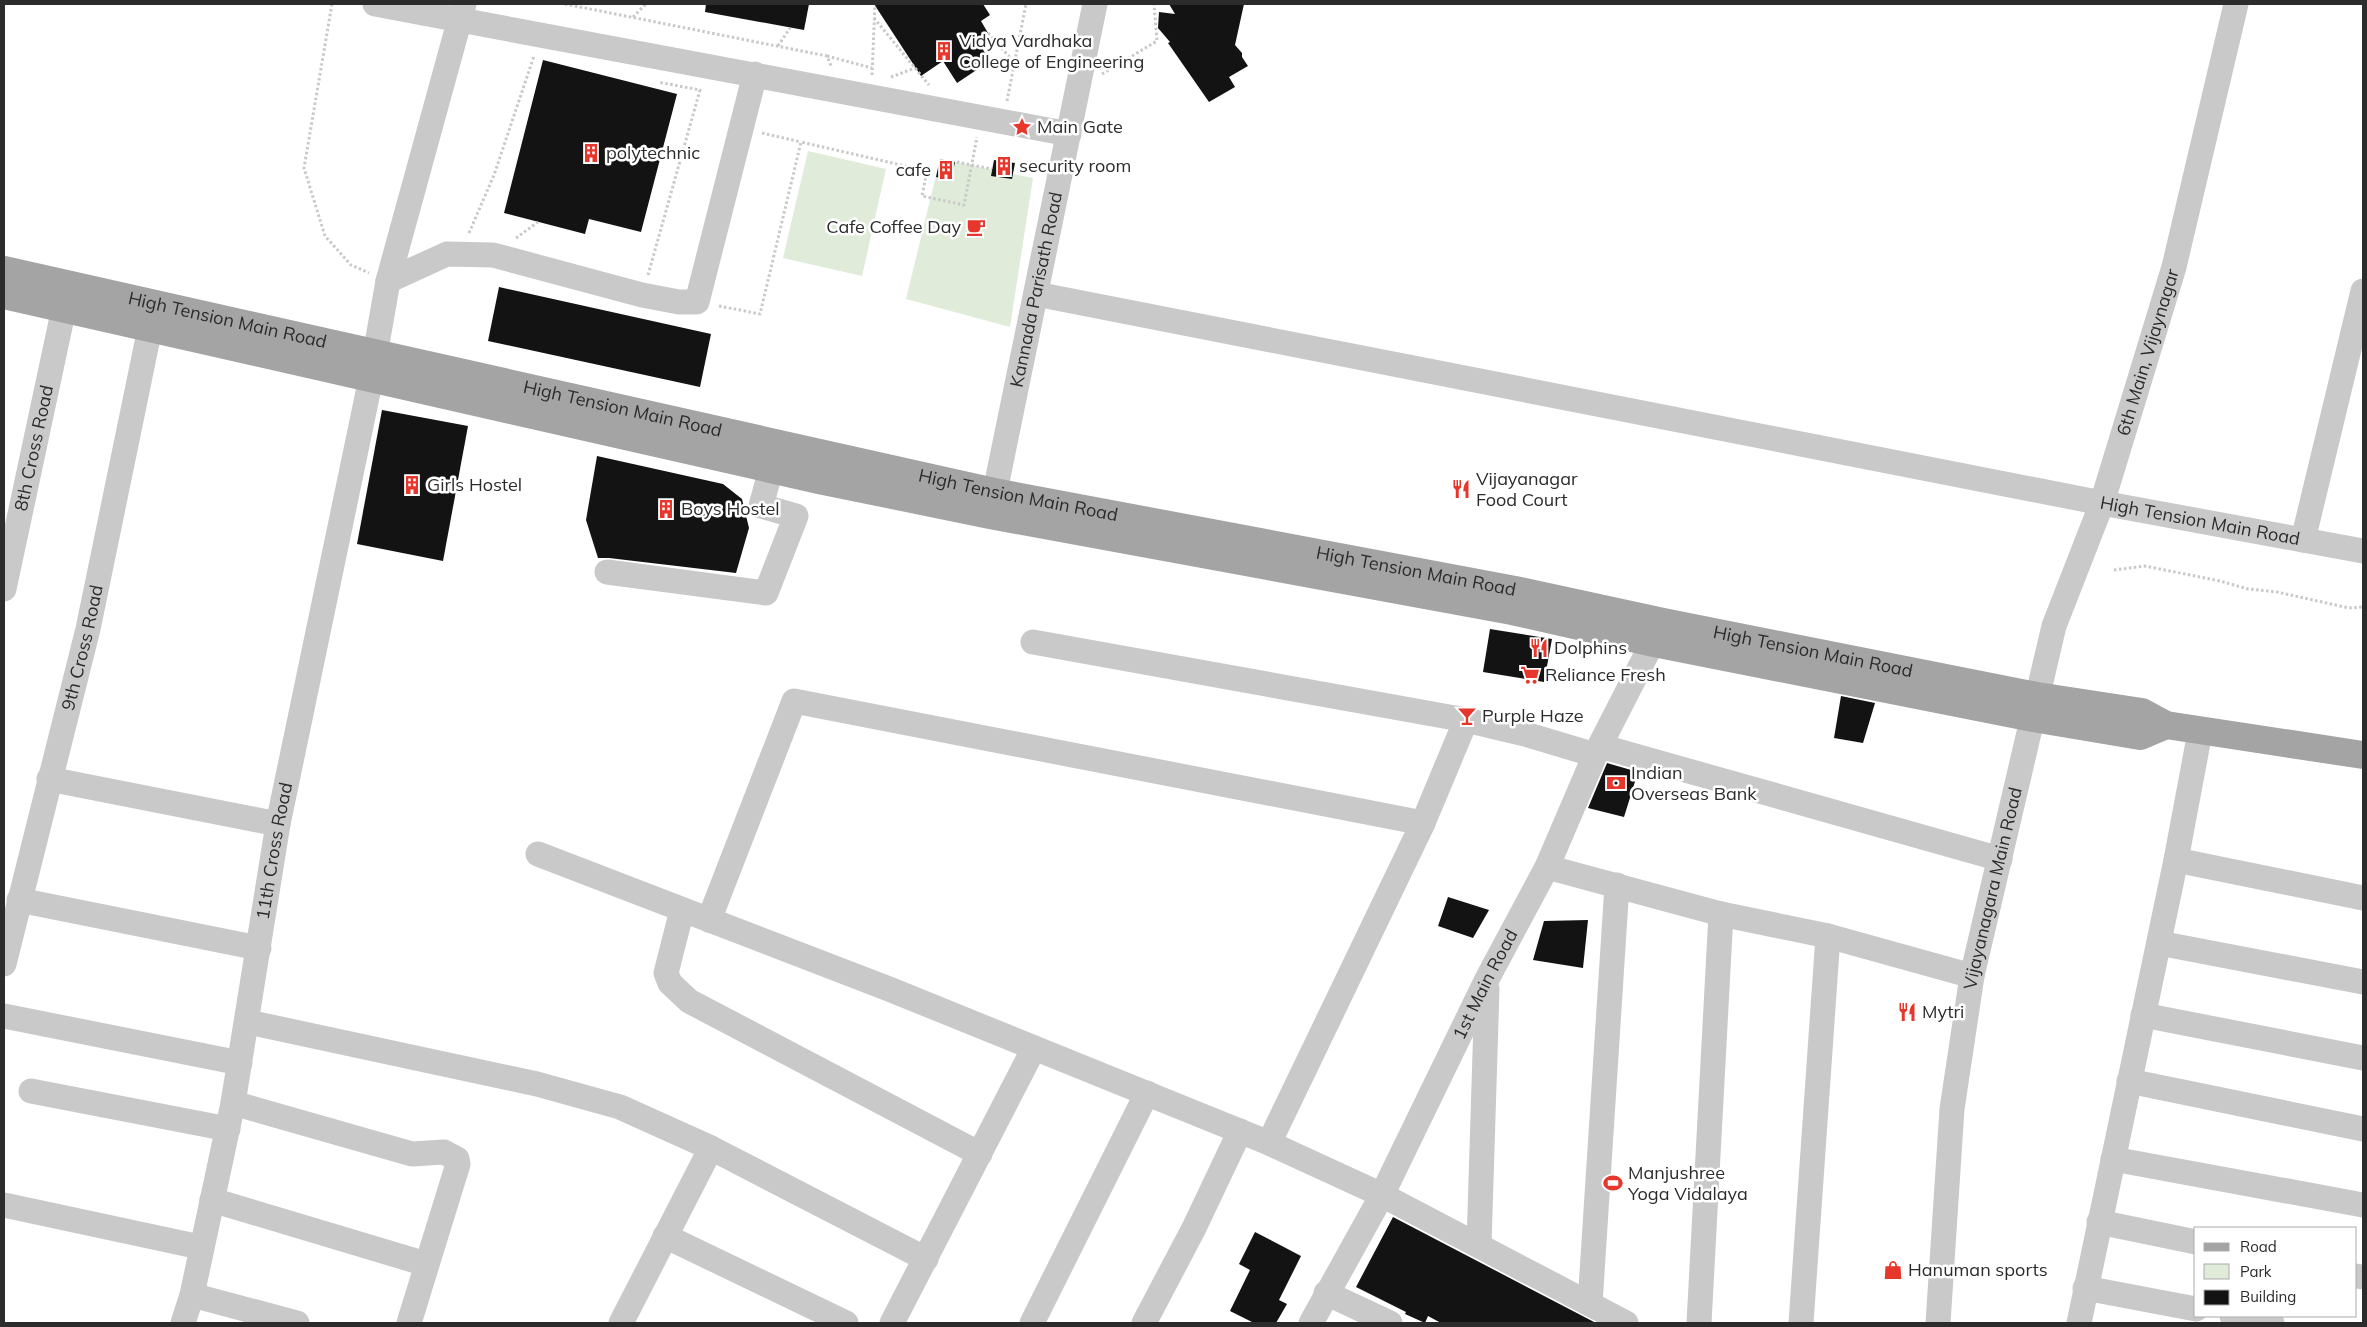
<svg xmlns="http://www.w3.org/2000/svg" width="2367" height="1327" viewBox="0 0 2367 1327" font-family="Mulish,sans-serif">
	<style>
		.green { fill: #e0ebd9 }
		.building { fill: #131313 }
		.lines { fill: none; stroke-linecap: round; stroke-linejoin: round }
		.path { stroke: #c9c9c9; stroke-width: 3; stroke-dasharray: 2.5 2.5; stroke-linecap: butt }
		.minor { stroke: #c9c9c9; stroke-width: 25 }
		.major { stroke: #a4a4a4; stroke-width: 28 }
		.labels { text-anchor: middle; stroke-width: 5; stroke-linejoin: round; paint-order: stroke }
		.poi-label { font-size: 18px; fill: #2c2c2c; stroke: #fff; text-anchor: start }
		.street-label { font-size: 18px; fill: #2c2c2c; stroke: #fff }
	</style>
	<rect width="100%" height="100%" fill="#fff"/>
	<!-- green -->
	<g class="green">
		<path d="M 808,151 L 886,169 L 862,276 L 783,258 Z"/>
		<path d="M 940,159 L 1033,178 L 1010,327 L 906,299 Z"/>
	</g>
	<!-- building -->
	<g class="building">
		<path d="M 706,4 L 809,4 L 804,30 L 705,12 Z"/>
		<path d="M 874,4 L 983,4 L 990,15 L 981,21 L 988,33 L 977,40 L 990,61 L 957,83 L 943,61 L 921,76 Z"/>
		<path d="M 1169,4 L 1244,4 L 1235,45 L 1242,53 L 1242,57 L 1248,66 L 1229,77 L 1235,87 L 1209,102 L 1168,43 L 1170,42 L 1158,28 L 1159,12 L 1175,14 Z"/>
		<path d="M 543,60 L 677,94 L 641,232 L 589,219 L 585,234 L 504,213 Z"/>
		<path d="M 940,159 L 955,162 L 951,180 L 936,177 Z"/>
		<path d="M 994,160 L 1015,163 L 1012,179 L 991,176 Z"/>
		<path d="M 499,287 L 711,334 L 700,387 L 488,341 Z"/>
		<path d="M 382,410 L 468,426 L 443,561 L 357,544 Z"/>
		<path d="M 597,456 L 723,484 L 742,499 L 749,528 L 736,573 L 609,558 L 598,558 L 586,520 Z"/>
		<path d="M 1490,629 L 1552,639 L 1544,682 L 1483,672 Z"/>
		<path d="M 1841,696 L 1875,703 L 1863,743 L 1834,738 Z"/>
		<path d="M 1607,763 L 1638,772 L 1624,817 L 1588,808 Z"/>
		<path d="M 1448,897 L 1489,910 L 1473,938 L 1438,926 Z"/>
		<path d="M 1588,920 L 1583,968 L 1533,960 L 1544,921 Z"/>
		<path d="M 1393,1217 L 1596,1323 L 1441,1323 L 1428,1316 L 1425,1323 L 1405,1314 L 1406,1312 L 1356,1287 Z"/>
		<path d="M 1255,1232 L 1301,1256 L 1279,1300 L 1287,1304 L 1276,1323 L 1254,1323 L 1230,1311 L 1250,1270 L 1239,1264 Z"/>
	</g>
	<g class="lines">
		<!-- path -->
		<g class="path">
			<path d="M 332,4 L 304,168 L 325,236 L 351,265 L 369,273"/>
			<path d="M 565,4 L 827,56 L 832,68"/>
			<path d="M 633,17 L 646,4"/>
			<path d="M 874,18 L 929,85"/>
			<path d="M 988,33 L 1014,62"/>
			<path d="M 778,46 L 790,28"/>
			<path d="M 827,56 L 872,68"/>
			<path d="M 1102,74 L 1157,41 L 1154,4"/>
			<path d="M 872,75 L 875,4"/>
			<path d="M 891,77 L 915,68"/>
			<path d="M 1007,101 L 1026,4"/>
			<path d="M 762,133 L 801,142"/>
			<path d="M 952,161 L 992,169"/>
			<path d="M 469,233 L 494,175 L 534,56"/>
			<path d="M 516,238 L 538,222"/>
			<path d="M 648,275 L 700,90 L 658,82"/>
			<path d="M 719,306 L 760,314 L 801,142 L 927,171 L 922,196 L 964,205 L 977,137"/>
			<path d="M 2114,570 L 2145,566 L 2220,581 L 2248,589 L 2277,592 L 2349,608 L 2363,607"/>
		</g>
		<!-- minor -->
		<g class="minor">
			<path d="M 375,4 L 1069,134"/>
			<path d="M 388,281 L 447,254 L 493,255 L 642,295 L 679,302 L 697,302 L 755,74"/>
			<path id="s1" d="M 1036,294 L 2102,503 L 2363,551"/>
			<path id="s2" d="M 991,511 L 1095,4"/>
			<path d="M 2303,540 L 2363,291"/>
			<path d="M 607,572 L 766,593 L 796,516 L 761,506 L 771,469"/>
			<path id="s3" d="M 4,589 L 64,308"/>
			<path d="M 1033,642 L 1466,720 L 1525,734 L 1595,755"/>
			<path d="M 1600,746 L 2000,859"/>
			<path d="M 49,779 L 278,824"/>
			<path d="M 538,854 L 889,989 L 1269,1143 L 1382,1195 L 1626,1323"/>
			<path d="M 2176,860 L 2363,898"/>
			<path d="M 1547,867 L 1721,914 L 1828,936 L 1972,976"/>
			<path d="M 19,900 L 259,948"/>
			<path d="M 682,910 L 666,973 L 670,983 L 689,1001 L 980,1154"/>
			<path d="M 709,920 L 794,701 L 1423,823"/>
			<path d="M 2159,943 L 2363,982"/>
			<path id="s4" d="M 4,964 L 88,629 L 150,328"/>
			<path d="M 2143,1015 L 2363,1058"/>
			<path d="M 4,1016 L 240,1063"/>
			<path d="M 248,1022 L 537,1084 L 620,1107 L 711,1148 L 926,1259"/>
			<path d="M 2129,1081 L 2363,1129"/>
			<path d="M 31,1091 L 228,1129"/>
			<path d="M 233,1103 L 412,1154 L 444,1152 L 457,1159 L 458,1164 L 409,1323"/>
			<path d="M 1269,1143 L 1423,823 L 1466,720"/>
			<path d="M 2113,1159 L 2363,1205"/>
			<path d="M 212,1200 L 426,1264"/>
			<path d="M 4,1205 L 200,1247"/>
			<path d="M 2099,1222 L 2196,1242"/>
			<path d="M 665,1236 L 846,1323"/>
			<path d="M 1479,1245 L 1487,989"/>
			<path d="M 2356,1276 L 2363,1277"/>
			<path d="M 2085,1288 L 2196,1309"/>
			<path d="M 1326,1293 L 1390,1323"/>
			<path d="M 192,1295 L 297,1323"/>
			<path d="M 1590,1304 L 1617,885"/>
			<path d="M 2232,1316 L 2272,1323"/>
			<path id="s5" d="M 183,1323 L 192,1295 L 233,1103 L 278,824 L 371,378 L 388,281 L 464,4"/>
			<path d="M 621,1323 L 711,1148"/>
			<path d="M 892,1323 L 1034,1048"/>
			<path d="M 1032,1323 L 1147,1093"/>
			<path d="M 1144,1323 L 1194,1228 L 1240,1131"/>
			<path id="s6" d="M 1311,1323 L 1382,1195 L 1487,979 L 1547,867 L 1595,755 L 1662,624"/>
			<path d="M 1699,1323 L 1721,914"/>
			<path d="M 1801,1323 L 1828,936"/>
			<path id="s7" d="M 1938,1323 L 1952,1109 L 1972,976 L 2054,626 L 2102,503 L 2174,267 L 2236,4"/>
			<path d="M 2079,1323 L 2176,860 L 2200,732"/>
		</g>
		<!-- major -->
		<g class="major">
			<path id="s8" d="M 4,270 L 994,492 L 1515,590 L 1663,622 L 2037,696 L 2142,712 L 2166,725 L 2363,755"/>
			<path d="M 4,295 L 819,480 L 990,515 L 1512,611 L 1654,643 L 2033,718 L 2140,736 L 2166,725"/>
		</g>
	</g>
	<!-- icons -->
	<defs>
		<g id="building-bare" transform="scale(1.5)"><path d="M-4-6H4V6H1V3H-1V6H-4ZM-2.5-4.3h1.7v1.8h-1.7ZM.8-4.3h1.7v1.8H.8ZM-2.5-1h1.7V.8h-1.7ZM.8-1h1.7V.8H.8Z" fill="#e7362b" stroke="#fff" stroke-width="2.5" paint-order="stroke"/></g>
		<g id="sight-bare" transform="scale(1.5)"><path d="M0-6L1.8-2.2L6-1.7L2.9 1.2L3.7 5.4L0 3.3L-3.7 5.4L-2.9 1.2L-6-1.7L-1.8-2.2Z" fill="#e7362b" stroke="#fff" stroke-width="2.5" paint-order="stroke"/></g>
		<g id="cafe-bare" transform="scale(1.5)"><path d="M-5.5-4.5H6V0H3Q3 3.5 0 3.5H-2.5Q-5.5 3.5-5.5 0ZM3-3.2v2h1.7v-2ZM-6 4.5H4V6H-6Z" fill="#e7362b" stroke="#fff" stroke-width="2.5" paint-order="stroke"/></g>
		<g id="restaurant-bare" transform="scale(1.5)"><path d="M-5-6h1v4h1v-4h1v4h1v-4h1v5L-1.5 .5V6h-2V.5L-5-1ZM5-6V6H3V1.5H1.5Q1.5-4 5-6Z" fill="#e7362b" stroke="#fff" stroke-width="2.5" paint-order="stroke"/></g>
		<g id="supermarket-bare" transform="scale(1.5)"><path d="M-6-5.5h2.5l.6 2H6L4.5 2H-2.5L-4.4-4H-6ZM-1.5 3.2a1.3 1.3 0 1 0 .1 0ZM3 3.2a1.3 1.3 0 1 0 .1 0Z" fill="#e7362b" stroke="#fff" stroke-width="2.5" paint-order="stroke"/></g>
		<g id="bar-bare" transform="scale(1.5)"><path d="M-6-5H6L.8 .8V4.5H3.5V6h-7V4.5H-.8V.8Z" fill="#e7362b" stroke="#fff" stroke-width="2.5" paint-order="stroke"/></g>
		<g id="bank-bare" transform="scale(1.5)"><path d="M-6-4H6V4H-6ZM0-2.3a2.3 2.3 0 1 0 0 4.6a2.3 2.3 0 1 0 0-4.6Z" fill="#e7362b" stroke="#fff" stroke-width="2.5" paint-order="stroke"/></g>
		<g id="stadium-bare" transform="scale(1.5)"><path d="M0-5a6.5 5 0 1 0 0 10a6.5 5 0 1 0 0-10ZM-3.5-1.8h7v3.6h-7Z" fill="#e7362b" stroke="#fff" stroke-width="2.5" paint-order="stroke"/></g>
		<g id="shop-bare" transform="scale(1.5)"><path d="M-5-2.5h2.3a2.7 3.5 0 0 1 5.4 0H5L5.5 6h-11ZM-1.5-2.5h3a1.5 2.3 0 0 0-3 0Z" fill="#e7362b" stroke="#fff" stroke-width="2.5" paint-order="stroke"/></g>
	</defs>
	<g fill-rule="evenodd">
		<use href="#building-bare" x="944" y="51"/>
		<use href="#sight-bare" x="1022" y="127"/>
		<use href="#building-bare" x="591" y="153"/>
		<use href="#building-bare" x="1004" y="166"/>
		<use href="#building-bare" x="946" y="170"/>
		<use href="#cafe-bare" x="976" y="227"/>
		<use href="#building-bare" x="412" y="485"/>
		<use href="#restaurant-bare" x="1461" y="489"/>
		<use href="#building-bare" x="666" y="509"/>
		<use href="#restaurant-bare" x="1539" y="648"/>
		<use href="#supermarket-bare" x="1530" y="675"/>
		<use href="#bar-bare" x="1467" y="716"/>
		<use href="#bank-bare" x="1616" y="783"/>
		<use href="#restaurant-bare" x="1907" y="1012"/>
		<use href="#stadium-bare" x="1613" y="1183"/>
		<use href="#shop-bare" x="1893" y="1270"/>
	</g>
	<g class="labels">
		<!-- poi labels -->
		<g class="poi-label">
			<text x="959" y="47">Vidya Vardhaka<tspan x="959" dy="21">College of Engineering</tspan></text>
			<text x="1037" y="133">Main Gate</text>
			<text x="606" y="159">polytechnic</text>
			<text x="1019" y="172">security room</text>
			<text x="931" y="176" text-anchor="end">cafe</text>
			<text x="961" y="233" text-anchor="end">Cafe Coffee Day</text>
			<text x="1476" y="485">Vijayanagar<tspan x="1476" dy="21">Food Court</tspan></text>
			<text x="427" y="491">Girls Hostel</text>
			<text x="681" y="515">Boys Hostel</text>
			<text x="1554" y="654">Dolphins</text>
			<text x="1545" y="681">Reliance Fresh</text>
			<text x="1482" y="722">Purple Haze</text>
			<text x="1631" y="779">Indian<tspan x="1631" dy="21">Overseas Bank</tspan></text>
			<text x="1922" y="1018">Mytri</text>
			<text x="1628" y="1179">Manjushree<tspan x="1628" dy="21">Yoga Vidalaya</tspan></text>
			<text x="1908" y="1276">Hanuman sports</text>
		</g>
		<!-- street labels -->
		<g class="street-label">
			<text dy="6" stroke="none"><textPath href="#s2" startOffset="226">Kannada Parisath Road</textPath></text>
			<text dy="6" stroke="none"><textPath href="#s8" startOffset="229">High Tension Main Road</textPath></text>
			<text dy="6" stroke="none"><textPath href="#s7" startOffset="998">6th Main, Vijaynagar</textPath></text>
			<text dy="6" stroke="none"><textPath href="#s8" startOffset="634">High Tension Main Road</textPath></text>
			<text dy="6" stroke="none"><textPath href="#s3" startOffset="144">8th Cross Road</textPath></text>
			<text dy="6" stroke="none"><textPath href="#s8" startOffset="1039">High Tension Main Road</textPath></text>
			<text dy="6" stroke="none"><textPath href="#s1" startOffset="1186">High Tension Main Road</textPath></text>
			<text dy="6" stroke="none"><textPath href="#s8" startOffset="1444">High Tension Main Road</textPath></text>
			<text dy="6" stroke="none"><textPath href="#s4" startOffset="326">9th Cross Road</textPath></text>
			<text dy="6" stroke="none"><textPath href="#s8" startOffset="1849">High Tension Main Road</textPath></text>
			<text dy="6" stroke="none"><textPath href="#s5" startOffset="481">11th Cross Road</textPath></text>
			<text dy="6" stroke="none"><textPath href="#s7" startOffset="439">Vijayanagara Main Road</textPath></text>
			<text dy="6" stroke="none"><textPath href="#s6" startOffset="381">1st Main Road</textPath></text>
		</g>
	</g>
	<!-- border -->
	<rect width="2367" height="1327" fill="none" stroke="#2c2c2c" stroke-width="10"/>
	<!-- legend -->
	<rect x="2194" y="1227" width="162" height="90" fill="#ffffff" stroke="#ababab"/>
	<rect x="2204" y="1243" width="25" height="8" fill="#a4a4a4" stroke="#ababab"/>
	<text x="2240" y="1252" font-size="15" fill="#2c2c2c">Road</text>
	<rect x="2204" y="1264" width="25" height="15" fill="#e0ebd9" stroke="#ababab"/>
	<text x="2240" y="1277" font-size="15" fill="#2c2c2c">Park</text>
	<rect x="2204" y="1290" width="25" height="15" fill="#131313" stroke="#ababab"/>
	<text x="2240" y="1302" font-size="15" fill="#2c2c2c">Building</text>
</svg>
